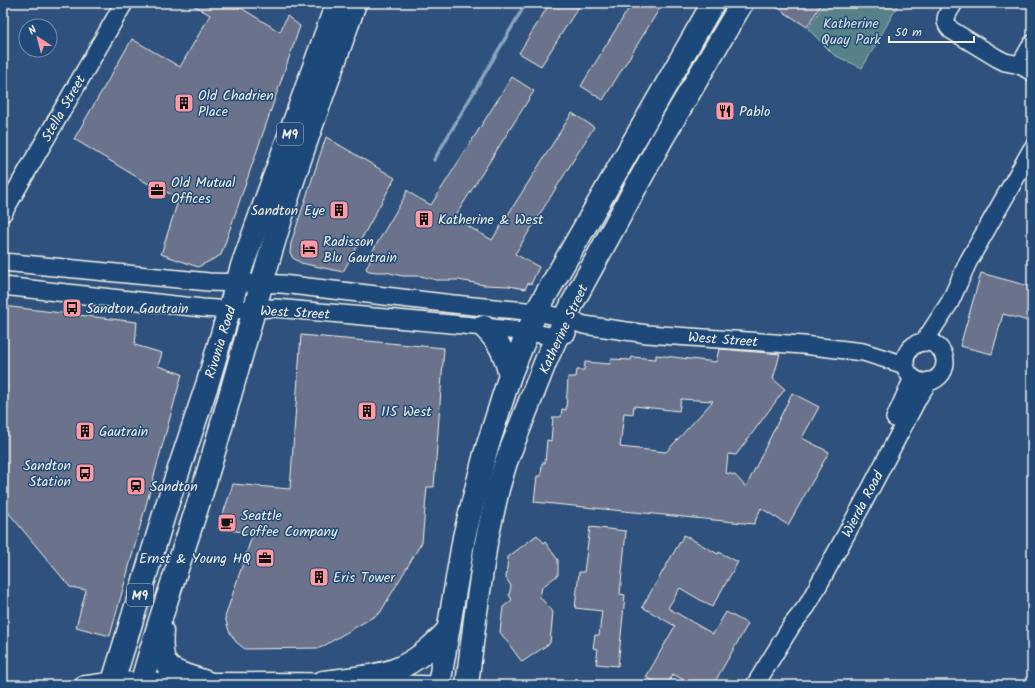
<svg xmlns="http://www.w3.org/2000/svg" width="1035" height="688" viewBox="0 0 1035 688" font-family="Kalam,sans-serif">
	<style>
		.green { fill: #578188; stroke: #a6b9b8 }
		.lines { fill: none; stroke-linecap: round; stroke-linejoin: round }
		.stream { stroke: #8aa5bd; stroke-width: 3.5 }
		.building { fill: #6a738b; stroke: #f4f1e8; fill-rule: evenodd }
		.minor-casing { stroke: #f4f1e8; stroke-width: 20 }
		.major-casing { stroke: #f4f1e8; stroke-width: 25 }
		.minor { stroke: #1f4a7a; stroke-width: 17 }
		.major { stroke: #1f4a7a; stroke-width: 22 }
		.labels { text-anchor: middle; stroke-width: 3; stroke-linejoin: round; paint-order: stroke }
		.shield { fill: #1f4a7a; stroke: #b4bfc7; stroke-width: 1 }
		.shield-label { font-size: 13px; font-weight: bold; fill: #f4f1e8 }
		.park-label { font-size: 14px; fill: #dce0da; stroke: #1f4a7a }
		.poi-label { font-size: 14px; fill: #f4f1e8; stroke: #1f4a7a; text-anchor: start }
		.street-label { font-size: 14px; fill: #f4f1e8; stroke: #1f4a7a }
	</style>
	<rect width="100%" height="100%" fill="#2e527d"/>
	<filter id="ink" filterUnits="userSpaceOnUse"><feTurbulence type="fractalNoise" baseFrequency=".025" numOctaves="2"/><feDisplacementMap in="SourceGraphic" scale="8" xChannelSelector="R" yChannelSelector="G"/><feConvolveMatrix kernelMatrix="1 2 1 2 8 2 1 2 1" color-interpolation-filters="sRGB"/></filter>
	<g filter="url(#ink)">
		<!-- green -->
		<path class="green" d="M 825,3 L 899,3 L 874,48 L 862,68 L 834,55 L 808,29 Z"/>
		<g class="lines">
			<!-- stream -->
			<path class="stream" d="M 434,160 L 526,3"/>
		</g>
		<!-- building -->
		<g class="building">
			<path d="M 190,3 L 233,3 L 280,32 L 287,16 L 300,26 L 221,255 L 198,267 L 161,254 L 179,198 L 145,182 L 74,139 L 132,39 L 180,67 L 210,15 Z"/>
			<path d="M 550,3 L 581,3 L 541,66 L 519,53 Z"/>
			<path d="M 632,3 L 663,3 L 603,100 L 581,86 Z"/>
			<path d="M 770,3 L 822,3 L 807,27 Z"/>
			<path d="M 512,77 L 534,91 L 454,218 L 492,240 L 572,113 L 594,127 L 515,254 L 539,267 L 531,284 L 528,283 L 525,289 L 509,286 L 484,285 L 459,280 L 436,280 L 421,276 L 402,276 L 386,272 L 377,272 L 369,271 L 366,269 L 370,260 L 369,257 L 405,196 L 407,190 L 413,195 L 431,205 Z"/>
			<path d="M 326,137 L 395,178 L 343,272 L 301,263 L 293,258 L 290,253 L 291,243 Z"/>
			<path d="M 981,273 L 1032,287 L 1032,322 L 1003,314 L 992,354 L 960,346 Z"/>
			<path d="M 3,306 L 137,322 L 135,345 L 162,353 L 158,366 L 182,374 L 110,636 L 76,627 L 86,590 L 70,587 L 3,506 Z"/>
			<path d="M 301,335 L 444,348 L 434,487 L 427,487 L 422,542 L 380,613 L 320,648 L 245,649 L 236,642 L 229,631 L 225,617 L 253,533 L 218,529 L 233,484 L 290,489 Z"/>
			<path d="M 719,349 L 780,354 L 773,379 L 785,389 L 736,455 L 728,454 L 726,473 L 735,475 L 746,487 L 792,393 L 819,407 L 802,438 L 829,452 L 788,525 L 761,508 L 754,524 L 534,502 L 537,476 L 541,476 L 542,463 L 545,463 L 547,440 L 551,441 L 553,417 L 561,417 L 562,409 L 566,410 L 568,377 L 576,377 L 577,370 L 584,370 L 585,362 L 610,364 L 611,359 L 631,360 L 632,357 L 656,359 L 656,355 L 716,362 ZM 681,399 L 713,401 L 666,452 L 620,447 L 624,413 L 633,414 L 634,406 L 679,411 Z"/>
			<path d="M 590,527 L 626,531 L 620,594 L 625,595 L 618,666 L 596,664 L 598,649 L 593,648 L 595,635 L 599,635 L 602,611 L 575,608 L 579,572 L 584,572 Z"/>
			<path d="M 537,535 L 544,543 L 545,542 L 558,560 L 558,575 L 542,587 L 540,597 L 553,612 L 550,643 L 522,662 L 500,632 L 503,607 L 512,600 L 509,595 L 511,586 L 506,578 L 508,557 Z"/>
			<path d="M 684,535 L 718,554 L 719,552 L 738,562 L 712,607 L 680,588 L 668,608 L 713,634 L 726,612 L 748,624 L 713,685 L 693,685 L 673,674 L 667,685 L 660,685 L 646,677 L 675,626 L 642,607 Z"/>
		</g>
		<g class="lines">
			<!-- minor casing -->
			<g class="minor-casing">
				<g id="minor">
					<path d="M 954,3 C 948,13 941,20 951,30 L 997,58 L 1005,62 L 1020,65 L 1032,72"/>
					<path d="M 1020,65 L 1032,44"/>
					<path d="M 3,213 L 124,3"/>
					<path d="M 3,262 L 209,282 L 282,284 L 453,304 L 536,312 L 565,318 L 584,325 L 647,334 L 803,345 L 863,352 L 905,365"/>
					<path d="M 3,286 L 202,308 L 230,310 L 275,308 L 484,327 L 528,332 L 556,337 L 567,333"/>
					<path d="M 924,342 L 950,302 L 968,262 L 1032,149"/>
					<circle cx="925" cy="362" r="20"/>
					<path d="M 895,418 L 913,378"/>
					<path d="M 365,683 L 437,685"/>
					<path d="M 83,685 L 113,681 L 335,682"/>
					<path d="M 755,685 L 792,625 L 807,606 L 861,507 L 919,396 L 929,381"/>
				</g>
			</g>
			<!-- major casing -->
			<g class="major-casing">
				<g id="major">
					<path d="M 484,327 C 501,344 504,352 510,375"/>
					<path d="M 162,631 C 159,673 171,670 206,682"/>
					<path d="M 323,682 C 344,679 379,677 397,669 C 418,660 433,646 448,630"/>
					<path d="M 112,685 L 166,508 L 208,382 L 242,266 L 337,3"/>
					<path d="M 141,685 C 160,613 187,544 208,472 C 236,378 260,283 290,190 C 310,127 334,65 355,3"/>
					<path d="M 439,685 L 464,537 L 485,454 L 510,375 L 536,312 L 713,3"/>
					<path d="M 467,685 L 475,619 L 486,543 L 498,489 L 506,462 L 547,358 L 573,302 L 662,139 L 742,3"/>
				</g>
			</g>
			<!-- minor -->
			<use href="#minor" class="minor"/>
			<!-- major -->
			<use href="#major" class="major"/>
		</g>
	</g>
	<!-- icons -->
	<defs>
		<g id="building-square" transform="scale(1)"><rect x="-9" y="-9" width="18" height="18" rx="4" fill="#ff9aa2" stroke="#1f4a7a"/><path d="M-4-6H4V6H1V3H-1V6H-4ZM-2.5-4.3h1.7v1.8h-1.7ZM.8-4.3h1.7v1.8H.8ZM-2.5-1h1.7V.8h-1.7ZM.8-1h1.7V.8H.8Z" fill="#111"/></g>
		<g id="restaurant-square" transform="scale(1)"><rect x="-9" y="-9" width="18" height="18" rx="4" fill="#ff9aa2" stroke="#1f4a7a"/><path d="M-5-6h1v4h1v-4h1v4h1v-4h1v5L-1.5 .5V6h-2V.5L-5-1ZM5-6V6H3V1.5H1.5Q1.5-4 5-6Z" fill="#111"/></g>
		<g id="office-square" transform="scale(1)"><rect x="-9" y="-9" width="18" height="18" rx="4" fill="#ff9aa2" stroke="#1f4a7a"/><path d="M-6-3h4V-5.5h4V-3h4V5H-6ZM-1-4.5V-3h2v-1.5ZM-6 0V1H6V0Z" fill="#111"/></g>
		<g id="hotel-square" transform="scale(1)"><rect x="-9" y="-9" width="18" height="18" rx="4" fill="#ff9aa2" stroke="#1f4a7a"/><path d="M-6-4.5h1.5V1H6V5H4.5V3h-9V5H-6ZM-4 0a1.8 1.8 0 1 1 3.6 0ZM.5 0V-2.5h3Q6-2.5 6 0Z" fill="#111"/></g>
		<g id="bus-square" transform="scale(1)"><rect x="-9" y="-9" width="18" height="18" rx="4" fill="#ff9aa2" stroke="#1f4a7a"/><path d="M-5-6H5V4H4V6H2V4H-2V6H-4V4H-5ZM-3.5-4V0h7V-4ZM-3.5 1.2v1.5H-2V1.2ZM2 1.2v1.5H3.5V1.2Z" fill="#111"/></g>
		<g id="station-square" transform="scale(1)"><rect x="-9" y="-9" width="18" height="18" rx="4" fill="#ff9aa2" stroke="#1f4a7a"/><path d="M-3-6H3Q5-6 5-4V2Q5 4 3 4L4.5 6H3L1.5 4h-3L-3 6H-4.5L-3 4Q-5 4-5 2V-4Q-5-6-3-6ZM-3.5-4v3h7v-3ZM-3.5 1v1.5H-2V1ZM2 1v1.5H3.5V1Z" fill="#111"/></g>
		<g id="cafe-square" transform="scale(1)"><rect x="-9" y="-9" width="18" height="18" rx="4" fill="#ff9aa2" stroke="#1f4a7a"/><path d="M-5.5-4.5H6V0H3Q3 3.5 0 3.5H-2.5Q-5.5 3.5-5.5 0ZM3-3.2v2h1.7v-2ZM-6 4.5H4V6H-6Z" fill="#111"/></g>
	</defs>
	<g fill-rule="evenodd">
		<use href="#building-square" x="184" y="103"/>
		<use href="#restaurant-square" x="725" y="111"/>
		<use href="#office-square" x="157" y="190"/>
		<use href="#building-square" x="339" y="210"/>
		<use href="#building-square" x="424" y="219"/>
		<use href="#hotel-square" x="309" y="249"/>
		<use href="#bus-square" x="72" y="308"/>
		<use href="#building-square" x="367" y="411"/>
		<use href="#building-square" x="85" y="431"/>
		<use href="#bus-square" x="85" y="473"/>
		<use href="#station-square" x="136" y="486"/>
		<use href="#cafe-square" x="227" y="523"/>
		<use href="#office-square" x="265" y="558"/>
		<use href="#building-square" x="319" y="577"/>
	</g>
	<g class="labels">
		<!-- shield labels -->
		<g class="shield">
			<rect x="277" y="123" width="26" height="22" rx="3"/>
			<rect x="127" y="584" width="26" height="22" rx="3"/>
		</g>
		<g class="shield-label">
			<text x="290" y="139">M9</text>
			<text x="140" y="600">M9</text>
		</g>
		<!-- park labels -->
		<g class="park-label">
			<text x="851" y="28">Katherine<tspan x="851" dy="16">Quay Park</tspan></text>
		</g>
		<!-- poi labels -->
		<g class="poi-label">
			<text x="198" y="100">Old Chadrien<tspan x="198" dy="16">Place</tspan></text>
			<text x="739" y="116">Pablo</text>
			<text x="171" y="187">Old Mutual<tspan x="171" dy="16">Offices</tspan></text>
			<text x="325" y="215" text-anchor="end">Sandton Eye</text>
			<text x="438" y="224">Katherine &amp; West</text>
			<text x="323" y="246">Radisson<tspan x="323" dy="16">Blu Gautrain</tspan></text>
			<text x="86" y="313">Sandton Gautrain</text>
			<text x="381" y="416">115 West</text>
			<text x="99" y="436">Gautrain</text>
			<text x="71" y="470" text-anchor="end">Sandton<tspan x="71" dy="16">Station</tspan></text>
			<text x="150" y="491">Sandton</text>
			<text x="241" y="520">Seattle<tspan x="241" dy="16">Coffee Company</tspan></text>
			<text x="251" y="563" text-anchor="end">Ernst &amp; Young HQ</text>
			<text x="333" y="582">Eris Tower</text>
		</g>
		<!-- street labels -->
		<g class="street-label">
			<text transform="translate(63 108) rotate(-60)" y="5">Stella Street</text>
			<text transform="translate(295 312) rotate(3)" y="5">West Street</text>
			<text transform="translate(563 329) rotate(-65)" y="5">Katherine Street</text>
			<text transform="translate(723 339) rotate(4)" y="5">West Street</text>
			<text transform="translate(220 342) rotate(-73)" y="5">Rivonia Road</text>
			<text transform="translate(862 504) rotate(-62)" y="5">Wierda Road</text>
		</g>
	</g>
	<!-- margin -->
	<rect width="1035" height="688" fill="none" stroke="#1f4a7a" stroke-width="16"/>
	<rect x="8" y="8" width="1019" height="672" fill="none" stroke="#f4f1e8" stroke-width="1.5" filter="url(#ink)"/>
	<!-- north arrow -->
	<g transform="translate(38 38) rotate(324)"><circle r="19" fill="#1f4a7a" stroke="#748da6"/>
	<path d="M0-3L7 15L0 10L-7 15Z" fill="#ff9aa2"/>
	<text y="-6" font-size="11" font-weight="bold" text-anchor="middle" fill="#f4f1e8">N</text>
	</g>
	<!-- scale -->
	<path d="M889 36v6h85v-6" fill="none" stroke="#f4f1e8" stroke-width="2"/>
	<text x="895" y="36" font-size="12" fill="#f4f1e8" stroke="#1f4a7a" stroke-width="3" paint-order="stroke">50 m</text>
</svg>
